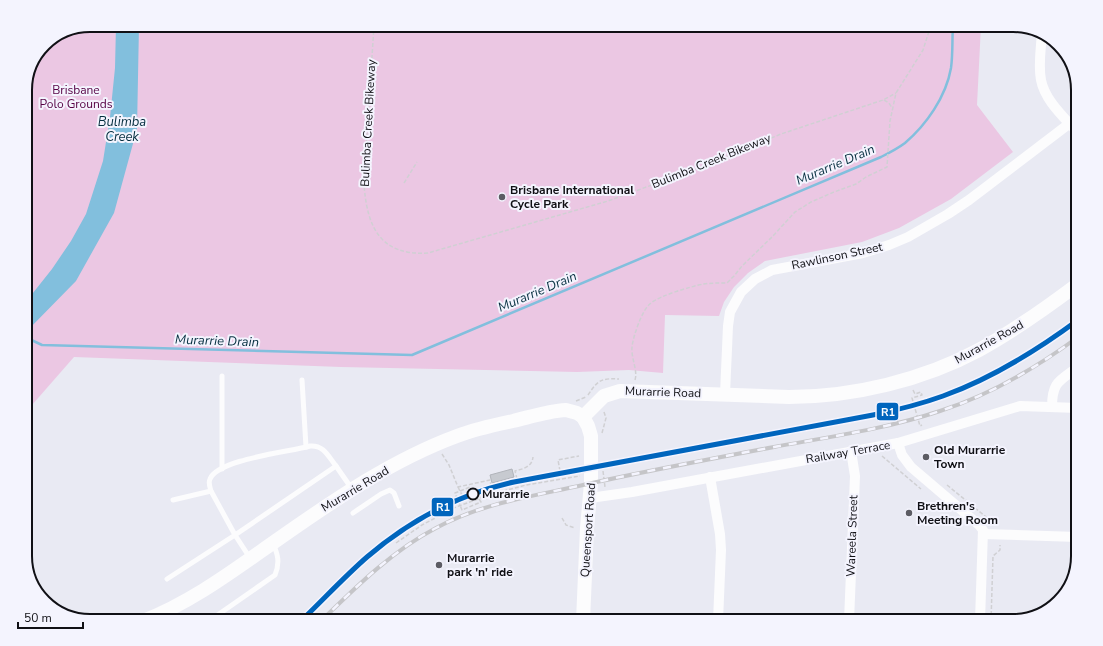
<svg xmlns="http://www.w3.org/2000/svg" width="1103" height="646" viewBox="0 0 1103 646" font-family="'Nunito Sans',sans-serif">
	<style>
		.green { fill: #ebc7e3 }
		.water { fill: #82bfdd }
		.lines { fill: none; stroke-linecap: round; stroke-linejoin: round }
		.stream { stroke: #82bfdd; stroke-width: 2.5 }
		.building { fill: #c7cad0; stroke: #b1b4ba }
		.path { stroke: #d0d0d3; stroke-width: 1.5; stroke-dasharray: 4 2; stroke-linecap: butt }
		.lane { stroke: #fcfcfd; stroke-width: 5 }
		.street { stroke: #fcfcfd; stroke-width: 10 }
		.secondary { stroke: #fcfcfd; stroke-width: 14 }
		.rail-casing { stroke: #c5c5c8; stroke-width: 4 }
		.rail { stroke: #f4f4fe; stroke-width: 2.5; stroke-dasharray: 8; stroke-linecap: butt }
		.rail-1-casing { stroke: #f4f4fe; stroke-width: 8 }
		.rail-1 { stroke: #0065bd; stroke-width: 5 }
		.poi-dot { fill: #5c5c63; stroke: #f4f4fe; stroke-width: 1.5 }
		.stop-dot { fill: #f4f4fe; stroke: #101015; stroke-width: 2 }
		.labels { text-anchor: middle; stroke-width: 4; stroke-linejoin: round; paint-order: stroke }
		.park-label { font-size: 12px; fill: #550143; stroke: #f4f4fe }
		.street-label { font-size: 12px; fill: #101015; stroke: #f4f4fe }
		.poi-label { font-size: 12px; font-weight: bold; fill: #101015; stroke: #f4f4fe; text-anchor: start }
		.stop-label { font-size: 12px; font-weight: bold; fill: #101015; stroke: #f4f4fe; text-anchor: start }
		.water-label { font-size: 13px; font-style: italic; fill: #052e3f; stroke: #f4f4fe }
		.rim { fill: none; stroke: #101015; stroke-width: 2 }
		.line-badge { stroke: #f4f4fe; stroke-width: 1.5 }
		.badge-label { font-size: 11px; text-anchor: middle; font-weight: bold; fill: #fff }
	</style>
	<rect width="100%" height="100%" fill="#e9eaf3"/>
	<!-- green -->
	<path class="green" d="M 90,25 L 981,25 L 977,105 L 1013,152 L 951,199 L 899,228 L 862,242 L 765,261 L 748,273 L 734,287 L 724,302 L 719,316 L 665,315 L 663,373 L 629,370 L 577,372 L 341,367 L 74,357 L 25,413 L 25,86 L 44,44 Z"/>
	<!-- water -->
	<path class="water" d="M 116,25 L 139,25 L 137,129 L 114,213 L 76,281 L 25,333 L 25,303 L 52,269 L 71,241 L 86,214 L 103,161 L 110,117 L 115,68 Z"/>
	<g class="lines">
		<!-- stream -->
		<path class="stream" d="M 25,337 L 42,345 L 412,355 L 881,157 C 889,153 897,149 905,143 C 926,125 946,97 951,68 C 953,54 952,39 953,25"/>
	</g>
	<!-- building -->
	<path class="building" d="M 512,469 L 514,477 L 492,483 L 490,475 Z"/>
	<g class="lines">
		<!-- path -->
		<g class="path">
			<path d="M 374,25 L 364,184 C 367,227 380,256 428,253 L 608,201 L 693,170 L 781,134 L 883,100 L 896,93"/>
			<path d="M 884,100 L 889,103 L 892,108"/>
			<path d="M 404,183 L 417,162"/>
			<path d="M 635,380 C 638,371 631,358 632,347 C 633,337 642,309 651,303 C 661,295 690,287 703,284 C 711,283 719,283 727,283 L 734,276 L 742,266 L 772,237 L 795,212 L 811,202 L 834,192 L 856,184 L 866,177 L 887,167 L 890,121 L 896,93 L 923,50 L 931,25"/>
			<path d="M 913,390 L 915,394 L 921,392 L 922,395 L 912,398 L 920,426 L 922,425"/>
			<path d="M 588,395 C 598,380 601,378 619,379"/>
			<path d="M 576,401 L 586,397"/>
			<path d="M 602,433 L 606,418 L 604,412"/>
			<path d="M 442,454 L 449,465 L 458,487 L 490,480 L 491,485"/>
			<path d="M 882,456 L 921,489"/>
			<path d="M 560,471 L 558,460 L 579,456"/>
			<path d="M 603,471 L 605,487"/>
			<path d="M 517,479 L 515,471 C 523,469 532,467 533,457"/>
			<path d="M 947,485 L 996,525"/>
			<path d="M 458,487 L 462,495"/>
			<path d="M 472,492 L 470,487 L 455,493 L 462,510 L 481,502 L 479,499"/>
			<path d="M 562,518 L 566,525 L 575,528"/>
			<path d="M 392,534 C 412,521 432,508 454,498 C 492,482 535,475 576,468"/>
			<path d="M 396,543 L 422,525 L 456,507 L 489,495 L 526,485 L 580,476"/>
			<path d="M 991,621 L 993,556 L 1000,550 L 1000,545"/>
		</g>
		<!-- lane -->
		<g class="lane">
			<path d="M 222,376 L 222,469"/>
			<path d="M 302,380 L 306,447"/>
			<path d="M 173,500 L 211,491"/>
			<path d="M 353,513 L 381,494 L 390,490 L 394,493 L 399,506"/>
			<path d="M 250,558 L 235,535 L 336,466 L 352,489"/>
			<path d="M 167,579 L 235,535 L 211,491 C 210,487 208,483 210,479 C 218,459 290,452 310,446 C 324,445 328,456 336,466"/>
			<path d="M 209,621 L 275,575 C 280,563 278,554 273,544"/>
		</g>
		<!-- street -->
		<g class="street">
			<path d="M 1042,33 C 1041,48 1038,65 1041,80 C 1045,101 1065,118 1078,133"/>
			<path d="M 725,394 L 728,326 L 730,312 L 741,292 L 755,279 L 772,270 L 863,253 L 889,245 L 908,237 L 948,214 L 969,200 L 1078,117"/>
			<path d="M 1052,407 C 1052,381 1060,381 1078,367"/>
			<path d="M 898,443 L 902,455 L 911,467 L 979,525 L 983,530 L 980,621"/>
			<path d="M 710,477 L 720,534 L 721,550 L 718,621"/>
			<path d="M 590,498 L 632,492 L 898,443 L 1020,406 L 1078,408"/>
			<path d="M 983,534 L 1078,537"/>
			<path d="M 849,621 L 855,476 L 851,451"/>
		</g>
		<!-- secondary -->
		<g class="secondary">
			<path d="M 583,417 L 604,396 L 620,391 L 789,397 C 853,397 923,380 979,350 C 1014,331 1046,308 1078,284"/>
			<path d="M 143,621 C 192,602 234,570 277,540 C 334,500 392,460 457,436 C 475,429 494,425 513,421 C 530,417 548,411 566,410 L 577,413 L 583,417 L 588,426 L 591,436 L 591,483 L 587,528 L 583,621"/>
		</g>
		<!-- rail casing -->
		<g class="rail-casing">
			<path id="rail" d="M 321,621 C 357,586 392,551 436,528 C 482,503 534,496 583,485 C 646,471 710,459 774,447 C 829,437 886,429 940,411 C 990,395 1036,368 1078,337"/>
		</g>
		<!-- rail -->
		<use href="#rail" class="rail"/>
		<!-- rail-1 casing -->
		<g class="rail-1-casing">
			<path id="rail-1" d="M 301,621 C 323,600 344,577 367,557 C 409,521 459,494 514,482 L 873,415 C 897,410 921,404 943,396 C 993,378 1036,351 1078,320"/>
		</g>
		<!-- rail-1 -->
		<use href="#rail-1" class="rail-1"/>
	</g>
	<!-- markers -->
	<g class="poi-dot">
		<circle cx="502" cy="197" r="4"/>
		<circle cx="926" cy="457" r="4"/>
		<circle cx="909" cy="513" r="4"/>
		<circle cx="439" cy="565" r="4"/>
	</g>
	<circle class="stop-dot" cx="473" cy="494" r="5.5"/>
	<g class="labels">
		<!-- park labels -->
		<g class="park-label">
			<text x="76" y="94">Brisbane<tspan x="76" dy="14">Polo Grounds</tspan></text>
		</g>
		<!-- street labels -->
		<g class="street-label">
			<text transform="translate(368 123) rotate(-87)" y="4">Bulimba Creek Bikeway</text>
			<text transform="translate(711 161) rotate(-22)" y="4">Bulimba Creek Bikeway</text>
			<text transform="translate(837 256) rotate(-12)" y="4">Rawlinson Street</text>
			<text transform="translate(989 342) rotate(-29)" y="4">Murarrie Road</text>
			<text transform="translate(663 392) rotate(2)" y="4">Murarrie Road</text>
			<text transform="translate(848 452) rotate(-10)" y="4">Railway Terrace</text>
			<text transform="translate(355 489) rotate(-31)" y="4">Murarrie Road</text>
			<text transform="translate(588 530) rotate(-86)" y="4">Queensport Road</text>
			<text transform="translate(852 536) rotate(-88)" y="4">Wareela Street</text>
		</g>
		<!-- poi labels -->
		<g class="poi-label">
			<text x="510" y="194">Brisbane International<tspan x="510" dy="14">Cycle Park</tspan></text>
			<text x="934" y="454">Old Murarrie<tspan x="934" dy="14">Town</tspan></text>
			<text x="917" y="510">Brethren's<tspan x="917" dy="14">Meeting Room</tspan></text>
			<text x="447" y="562">Murarrie<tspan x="447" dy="14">park 'n' ride</tspan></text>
		</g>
		<!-- stop labels -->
		<g class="stop-label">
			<text x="482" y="498">Murarrie</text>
		</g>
		<!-- water labels -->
		<g class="water-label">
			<text x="122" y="126">Bulimba<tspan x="122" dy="15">Creek</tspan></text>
			<text transform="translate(835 164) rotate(-23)" y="5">Murarrie Drain</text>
			<text transform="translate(537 291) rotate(-23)" y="5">Murarrie Drain</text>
			<text transform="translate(217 340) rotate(2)" y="5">Murarrie Drain</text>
		</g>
	</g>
	<!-- crop -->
	<path d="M0 0H1103V646H0ZM90 32H1013A58 58 0 0 1 1071 90V556A58 58 0 0 1 1013 614H90A58 58 0 0 1 32 556V90A58 58 0 0 1 90 32Z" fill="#f4f4fe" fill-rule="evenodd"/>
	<path class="rim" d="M90 32H1013A58 58 0 0 1 1071 90V556A58 58 0 0 1 1013 614H90A58 58 0 0 1 32 556V90A58 58 0 0 1 90 32Z"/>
	<g class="line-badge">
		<rect x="876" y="402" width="23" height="19" rx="4" fill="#0065bd"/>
		<rect x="431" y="497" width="23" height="20" rx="4" fill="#0065bd"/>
	</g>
	<g class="badge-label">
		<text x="888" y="416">R1</text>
		<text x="443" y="511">R1</text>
	</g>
	<!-- scale -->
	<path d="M18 622v6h65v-6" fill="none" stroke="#101015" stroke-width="2"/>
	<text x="24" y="622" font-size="12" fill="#101015" stroke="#f4f4fe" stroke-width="3" paint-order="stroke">50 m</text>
</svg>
